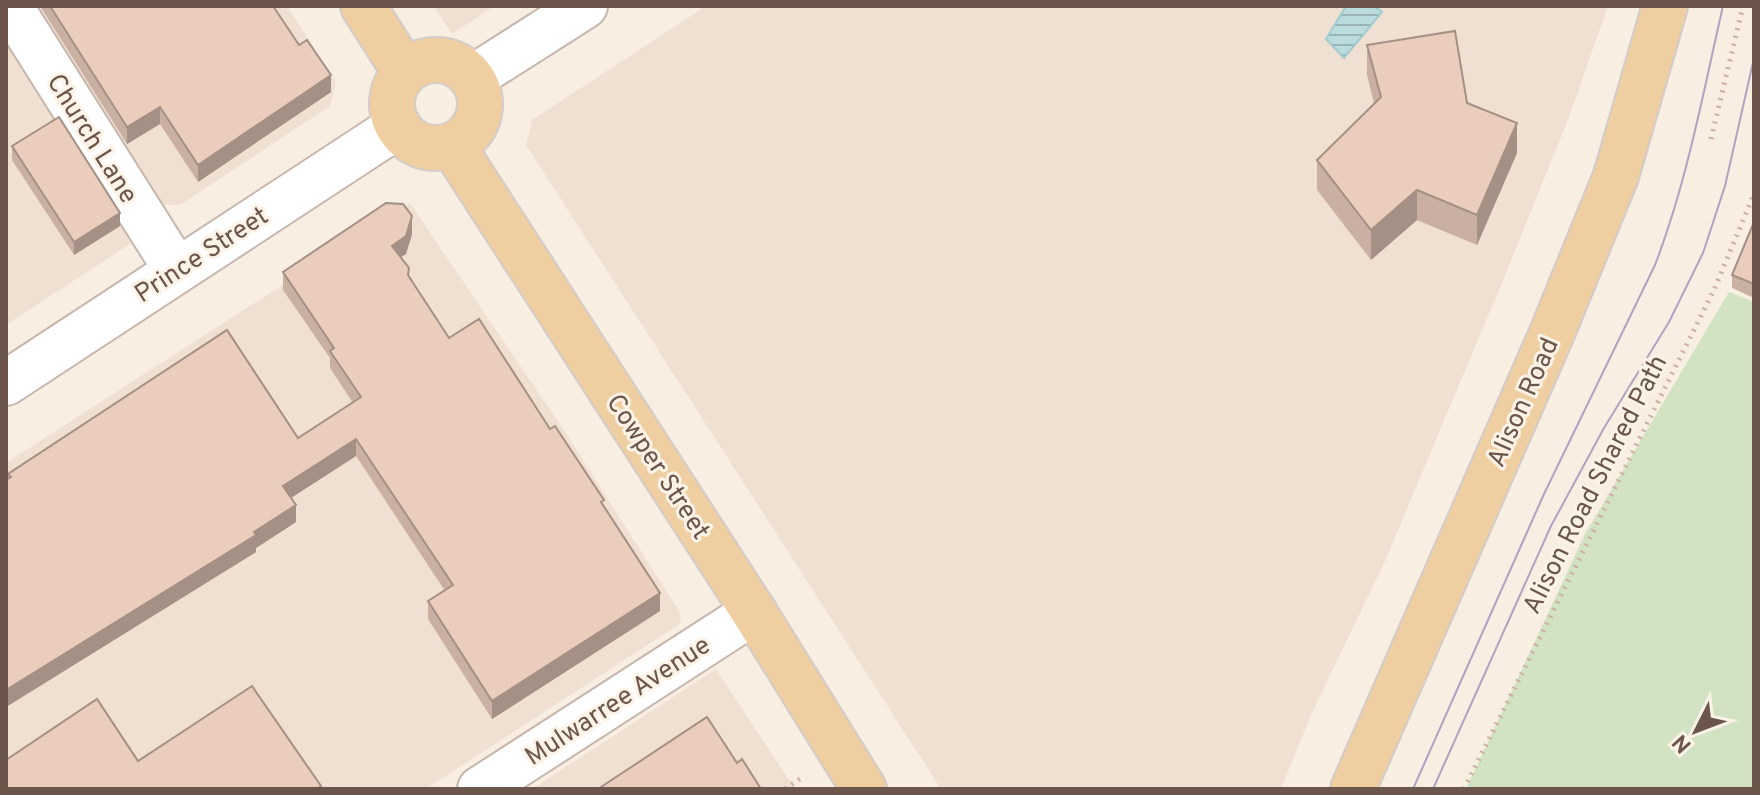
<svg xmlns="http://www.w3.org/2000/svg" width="1760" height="795" viewBox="0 0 1760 795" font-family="Overpass,sans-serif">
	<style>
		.residential { fill: #efe0d2 }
		.green { fill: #d2e3c3 }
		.water { fill: url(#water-rules); stroke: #a1cbcf; stroke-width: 2 }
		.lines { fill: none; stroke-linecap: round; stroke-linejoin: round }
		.minor-casing { stroke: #c7b6ab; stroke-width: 48 }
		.major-casing { stroke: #d3ccc9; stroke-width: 48 }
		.path { stroke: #ceb0a1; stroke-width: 5; stroke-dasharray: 2 6; stroke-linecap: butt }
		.minor { stroke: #fff; stroke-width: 44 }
		.major { stroke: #efcea2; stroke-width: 44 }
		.tram { stroke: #b1a3bf; stroke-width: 2 }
		.wall { fill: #c9b0a3 }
		.shaded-wall { fill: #a49084 }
		.building { fill: #eacdbd; stroke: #a49084; stroke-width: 2 }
		.labels { text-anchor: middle; stroke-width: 6; stroke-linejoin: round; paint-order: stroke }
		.street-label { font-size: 26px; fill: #6c564c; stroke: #fcf3e7 }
	</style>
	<defs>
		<pattern id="water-rules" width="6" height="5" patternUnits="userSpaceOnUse" patternTransform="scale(2)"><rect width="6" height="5" fill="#badcdf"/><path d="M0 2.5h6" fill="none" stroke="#9bb5b7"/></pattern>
	</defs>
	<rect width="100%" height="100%" fill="#f8eee2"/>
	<!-- residential -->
	<g class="residential">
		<path d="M 33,6 L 287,6 L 336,82 L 330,106 L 180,205 L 161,205 Z"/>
		<path d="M 434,6 L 494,6 L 452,34 Z"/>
		<path d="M 706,6 L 1608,6 L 1569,117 L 1509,266 L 1385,561 L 1311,715 L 1281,789 L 941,789 L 526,145 L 532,120 Z"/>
		<path d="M 6,33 L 139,238 L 6,325 Z"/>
		<path d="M 410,203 L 565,432 L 679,611 L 681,623 L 426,789 L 6,789 L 6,463 Z"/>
		<path d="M 716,669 L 795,789 L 532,789 Z"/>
	</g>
	<!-- green -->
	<path class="green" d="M 1729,292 L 1754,302 L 1754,789 L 1466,789 L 1585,534 Z"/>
	<!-- water -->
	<path class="water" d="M 1346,6 L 1374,6 L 1382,12 L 1344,58 L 1326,39 Z"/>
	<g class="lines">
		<!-- minor casing -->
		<g class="minor-casing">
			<g id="minor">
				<path d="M 10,6 L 176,269"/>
				<path d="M 472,78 L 585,6"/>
				<path d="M 6,383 L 398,126"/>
				<path d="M 480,789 L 754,612"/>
			</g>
		</g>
		<!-- major casing -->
		<g class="major-casing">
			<g id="major">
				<path d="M 363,6 L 405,72"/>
				<circle cx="436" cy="104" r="44"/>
				<path d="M 452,145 L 754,612 L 864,789"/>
				<path d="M 1353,789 L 1552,333 L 1616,176 L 1665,6"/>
			</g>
		</g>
		<!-- path -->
		<g class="path">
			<path d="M 1711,139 L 1743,6"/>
			<path d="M 785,789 L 804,776"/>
			<path d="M 1464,789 L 1714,290 L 1754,194"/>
		</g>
		<!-- minor -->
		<use href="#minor" class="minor"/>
		<!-- major -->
		<use href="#major" class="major"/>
		<!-- tram -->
		<g class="tram">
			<path d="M 1413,789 L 1544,494 L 1655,265 C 1687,182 1703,93 1723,6"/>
			<path d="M 1433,789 L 1551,526 L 1604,428 L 1669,322 L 1703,253 L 1725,186 L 1754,58"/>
		</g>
	</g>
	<!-- wall -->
	<g class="wall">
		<path d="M 40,6 L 273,6 L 331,92 L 198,182 L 160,124 L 127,144 Z"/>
		<path d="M 1367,45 L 1467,103 L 1517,153 L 1477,245 L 1417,220 L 1371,260 L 1317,190 L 1317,160 L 1374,103 L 1367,75 Z"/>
		<path d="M 12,146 L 120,226 L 74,255 L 12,160 Z"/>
		<path d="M 1754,222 L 1754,298 L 1732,288 L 1732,275 Z"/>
		<path d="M 412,234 L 406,254 L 401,257 L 409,277 L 449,338 L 550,429 L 604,506 L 660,611 L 492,719 L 428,619 L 428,601 L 445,591 L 356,456 L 291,498 L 296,522 L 256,548 L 256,552 L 6,707 L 6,480 L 8,479 L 8,474 L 298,438 L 353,403 L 330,368 L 330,358 L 283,290 L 283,272 Z"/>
	</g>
	<!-- shaded-wall -->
	<g class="shaded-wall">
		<path d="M 331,75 L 331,92 L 198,182 L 198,165 Z"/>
		<path d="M 160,107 L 160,124 L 127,144 L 127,127 Z"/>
		<path d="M 1517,123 L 1517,153 L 1477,245 L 1477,215 Z"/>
		<path d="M 1417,190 L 1417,220 L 1371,260 L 1371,230 Z"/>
		<path d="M 120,213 L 120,226 L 74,255 L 74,242 Z"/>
		<path d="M 412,216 L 412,234 L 406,254 L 392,263 L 392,246 Z"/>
		<path d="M 356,439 L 356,456 L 283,503 L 283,486 Z"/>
		<path d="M 296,505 L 296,522 L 256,548 L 256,552 L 6,707 L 6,690 Z"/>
		<path d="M 660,593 L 660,611 L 492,719 L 492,701 Z"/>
	</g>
	<!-- building -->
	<g class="building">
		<path d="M 50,6 L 273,6 L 299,45 L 307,40 L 331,75 L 198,165 L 160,107 L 127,127 Z"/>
		<path d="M 1455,31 L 1467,103 L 1517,123 L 1477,215 L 1417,190 L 1371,230 L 1317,160 L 1381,97 L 1367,45 Z"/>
		<path d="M 59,117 L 120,213 L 74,242 L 12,146 Z"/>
		<path d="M 386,203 L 403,204 L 412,216 L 406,236 L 392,246 L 409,268 L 408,275 L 449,338 L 479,319 L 550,429 L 555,426 L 604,500 L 601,502 L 660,593 L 492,701 L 428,601 L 453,585 L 356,439 L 283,486 L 296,505 L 254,532 L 256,535 L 6,690 L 6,480 L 11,477 L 8,474 L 227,330 L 298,438 L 361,397 L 330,351 L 334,348 L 283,272 Z"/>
		<path d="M 1754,222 L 1754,284 L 1732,275 Z"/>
		<path d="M 252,686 L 321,786 L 316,789 L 6,789 L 6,760 L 97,699 L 138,761 Z"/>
		<path d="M 707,717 L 737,763 L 742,759 L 761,789 L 598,789 Z"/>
	</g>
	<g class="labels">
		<!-- street labels -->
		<g class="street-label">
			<text transform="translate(93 138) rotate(58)" y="9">Church Lane</text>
			<text transform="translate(201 254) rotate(-33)" y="9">Prince Street</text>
			<text transform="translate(1522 402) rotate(-66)" y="9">Alison Road</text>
			<text transform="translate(659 466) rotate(57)" y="9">Cowper Street</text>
			<text transform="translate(1594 484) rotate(-63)" y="9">Alison Road Shared Path</text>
			<text transform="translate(617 700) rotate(-33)" y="9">Mulwarree Avenue</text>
		</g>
	</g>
	<!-- border -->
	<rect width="1760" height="795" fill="none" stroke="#6c564c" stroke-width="16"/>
	<!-- north arrow -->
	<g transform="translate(1696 731) rotate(228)" stroke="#fcf3e7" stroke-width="6" paint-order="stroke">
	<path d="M0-6L14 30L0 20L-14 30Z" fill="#6c564c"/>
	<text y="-12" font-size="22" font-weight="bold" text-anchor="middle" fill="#6c564c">N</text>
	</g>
</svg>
